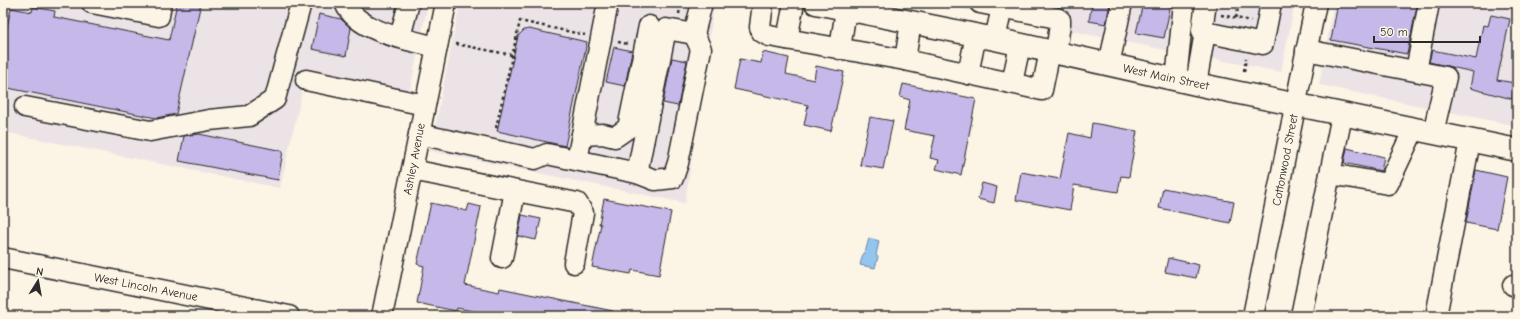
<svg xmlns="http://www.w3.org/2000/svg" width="1520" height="319" viewBox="0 0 1520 319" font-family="'Comic Neue',sans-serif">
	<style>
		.built { fill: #ece3e6 }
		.water { fill: #92c6ef; stroke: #6988a1 }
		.building { fill: #c6b8e9; stroke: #2b2b2b }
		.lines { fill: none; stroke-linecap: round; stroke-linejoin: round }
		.minor-casing { stroke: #2b2b2b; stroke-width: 23 }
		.major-casing { stroke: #2b2b2b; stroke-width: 25 }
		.path { stroke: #2b2b2b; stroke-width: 2.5; stroke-dasharray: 3 3; stroke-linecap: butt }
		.minor { stroke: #fcf5e5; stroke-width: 20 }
		.major { stroke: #fcf5e5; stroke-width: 22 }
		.labels { text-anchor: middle; stroke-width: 3.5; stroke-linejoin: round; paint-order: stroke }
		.street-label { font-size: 12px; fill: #2b2b2b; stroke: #fcf5e5 }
	</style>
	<rect width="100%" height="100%" fill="#fcf5e5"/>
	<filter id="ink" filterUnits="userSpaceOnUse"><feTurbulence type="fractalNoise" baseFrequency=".025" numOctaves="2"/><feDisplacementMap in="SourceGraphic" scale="8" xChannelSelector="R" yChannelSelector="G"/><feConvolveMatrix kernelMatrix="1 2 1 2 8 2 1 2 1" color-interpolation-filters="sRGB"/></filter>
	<g filter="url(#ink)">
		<!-- built -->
		<g class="built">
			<path d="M 3,3 L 428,3 L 406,110 L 303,88 L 280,188 L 3,132 Z"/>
			<path d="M 460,3 L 700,3 L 714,6 L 685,203 L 430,151 Z"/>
			<path d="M 931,3 L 1196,3 L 1186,54 Z"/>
			<path d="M 1199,3 L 1295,3 L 1281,72 L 1189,54 Z"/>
			<path d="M 1334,3 L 1517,3 L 1517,126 L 1319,85 Z"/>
		</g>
		<!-- water -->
		<path class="water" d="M 869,238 L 879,241 L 876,255 L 878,257 L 875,268 L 860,265 L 863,253 L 865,253 Z"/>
		<!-- building -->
		<g class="building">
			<path d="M 177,3 L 201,3 L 176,114 L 156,118 L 3,87 L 3,47 L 11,8 L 32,12 L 33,7 L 55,11 L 54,17 L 169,40 Z"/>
			<path d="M 1092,3 L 1110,3 L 1106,24 L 1089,21 Z"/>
			<path d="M 1143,3 L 1171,3 L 1164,38 L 1136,33 Z"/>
			<path d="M 1338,3 L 1403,3 L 1417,6 L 1407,54 L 1331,40 Z"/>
			<path d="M 319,14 L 341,19 L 351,28 L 346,56 L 312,49 Z"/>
			<path d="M 1491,15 L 1510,19 L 1497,80 L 1515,83 L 1512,99 L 1470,88 L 1473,72 L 1429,62 L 1432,50 L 1476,59 L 1483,25 L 1488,26 Z"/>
			<path d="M 529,29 L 587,42 L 565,146 L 497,131 L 518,36 L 524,30 Z"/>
			<path d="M 614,47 L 632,51 L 625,86 L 606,82 Z"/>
			<path d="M 763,52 L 789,58 L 786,74 L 814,80 L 816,66 L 844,72 L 831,131 L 804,125 L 808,105 L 734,89 L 740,59 L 761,63 Z"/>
			<path d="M 672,58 L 687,61 L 678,106 L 663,103 Z"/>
			<path d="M 903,84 L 976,99 L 961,175 L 936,169 L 939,160 L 930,158 L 935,136 L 904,130 L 910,100 L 900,97 Z"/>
			<path d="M 870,117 L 893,121 L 883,169 L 860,165 Z"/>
			<path d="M 1092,123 L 1137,131 L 1129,177 L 1121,176 L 1118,192 L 1074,185 L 1070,210 L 1016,200 L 1021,172 L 1060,179 L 1069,133 L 1090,138 Z"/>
			<path d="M 199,134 L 283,151 L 278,180 L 179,161 L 184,136 Z"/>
			<path d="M 1347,148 L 1384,157 L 1381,171 L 1344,163 Z"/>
			<path d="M 1476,170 L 1507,177 L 1497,229 L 1466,223 Z"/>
			<path d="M 982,183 L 997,187 L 994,203 L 978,199 Z"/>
			<path d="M 1163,188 L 1234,202 L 1230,223 L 1159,208 Z"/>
			<path d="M 604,199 L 671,212 L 659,275 L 632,270 L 631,274 L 592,267 L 601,224 L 599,224 Z"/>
			<path d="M 431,203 L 467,211 L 469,204 L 481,207 L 465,285 L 499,292 L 500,288 L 613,311 L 612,316 L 499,316 L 457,308 L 456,311 L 417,303 L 424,266 L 417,264 Z"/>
			<path d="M 522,215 L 541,219 L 536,240 L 518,236 Z"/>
			<path d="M 1168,258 L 1199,265 L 1196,278 L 1165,272 Z"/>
		</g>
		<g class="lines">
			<!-- minor casing -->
			<g class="minor-casing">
				<g id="minor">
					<path d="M 92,3 L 159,16 L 161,3"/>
					<path d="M 345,3 C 357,32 409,40 437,47"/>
					<path d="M 763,3 L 760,27 L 762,32 L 769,36 L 905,60"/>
					<path d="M 980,3 L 1057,18 L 1060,20 L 1060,24 L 1056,53"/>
					<path d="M 911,22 L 905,60 L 1042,90 L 1050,51"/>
					<path d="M 1205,32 L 1202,30 L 1206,3"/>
					<path d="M 400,37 L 409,3"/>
					<path d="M 787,39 L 794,3"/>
					<path d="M 995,39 L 1003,3"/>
					<path d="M 840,49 L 846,9"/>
					<path d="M 1306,50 L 1446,77 L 1433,133"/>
					<path d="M 1109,65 L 1122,3"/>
					<path d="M 1416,71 L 1429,3"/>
					<path d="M 968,74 L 976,35"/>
					<path d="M 306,80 L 425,105"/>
					<path d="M 1176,80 L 1184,3"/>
					<path d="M 1012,83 L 1020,45"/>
					<path d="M 1196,84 L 1205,32 L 1263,44 L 1271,3"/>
					<path d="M 25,107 L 150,131 L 209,120 L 249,116 L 275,99 L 301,3"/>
					<path d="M 419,134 L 535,159 L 547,154 L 637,173 L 666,29 L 694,34 L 702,3"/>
					<path d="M 582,135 L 603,134 L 615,137 L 628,128 L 649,26"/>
					<path d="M 577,160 L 608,3"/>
					<path d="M 412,170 L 577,203 L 583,213 L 574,263"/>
					<path d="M 637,173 L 655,180 L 673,178 L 678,163 L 701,49 L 694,34"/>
					<path d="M 1330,174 L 1388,184 L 1414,129"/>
					<path d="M 3,258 L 289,316"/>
					<path d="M 502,258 L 515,191"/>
					<path d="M 1513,285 L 1517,286"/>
					<path d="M 382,316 L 446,3"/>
					<path d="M 1253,316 L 1316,3"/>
					<path d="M 1301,316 L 1342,115"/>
					<path d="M 1436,316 L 1470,141"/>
				</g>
			</g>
			<!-- major casing -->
			<g class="major-casing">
				<path id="major" d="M 816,3 L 995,39 L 1196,84 L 1517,150"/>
			</g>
			<!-- path -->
			<g class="path">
				<path d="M 679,14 L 681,3"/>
				<path d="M 1221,15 L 1251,21"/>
				<path d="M 1236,18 L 1239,3"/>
				<path d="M 618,42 L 628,44"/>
				<path d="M 456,44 L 512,55"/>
				<path d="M 1244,71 L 1246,58"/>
				<path d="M 496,128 L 520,21 L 585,35"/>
			</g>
			<!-- minor -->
			<use href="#minor" class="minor"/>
			<!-- major -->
			<use href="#major" class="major"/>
		</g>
	</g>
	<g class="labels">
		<!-- street labels -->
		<g class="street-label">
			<text transform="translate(1166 77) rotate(12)" y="4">West Main Street</text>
			<text transform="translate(414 159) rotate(-79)" y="4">Ashley Avenue</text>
			<text transform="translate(1285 160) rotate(-79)" y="4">Cottonwood Street</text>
			<text transform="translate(146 287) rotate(11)" y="4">West Lincoln Avenue</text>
		</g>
	</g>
	<!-- margin -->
	<rect width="1520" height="319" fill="none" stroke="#fcf5e5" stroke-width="16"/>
	<rect x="8" y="8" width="1504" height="303" fill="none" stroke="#2b2b2b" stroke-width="1.5" filter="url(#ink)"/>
	<!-- north arrow -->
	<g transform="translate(38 281) rotate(11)" stroke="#fcf5e5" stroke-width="3" paint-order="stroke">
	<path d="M0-3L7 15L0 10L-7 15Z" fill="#2b2b2b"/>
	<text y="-6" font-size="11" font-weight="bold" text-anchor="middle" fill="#2b2b2b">N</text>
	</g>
	<!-- scale -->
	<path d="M1374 36v6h106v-6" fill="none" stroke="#2b2b2b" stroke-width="2"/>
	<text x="1380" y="36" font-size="12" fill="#2b2b2b" stroke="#fcf5e5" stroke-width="3" paint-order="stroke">50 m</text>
</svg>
